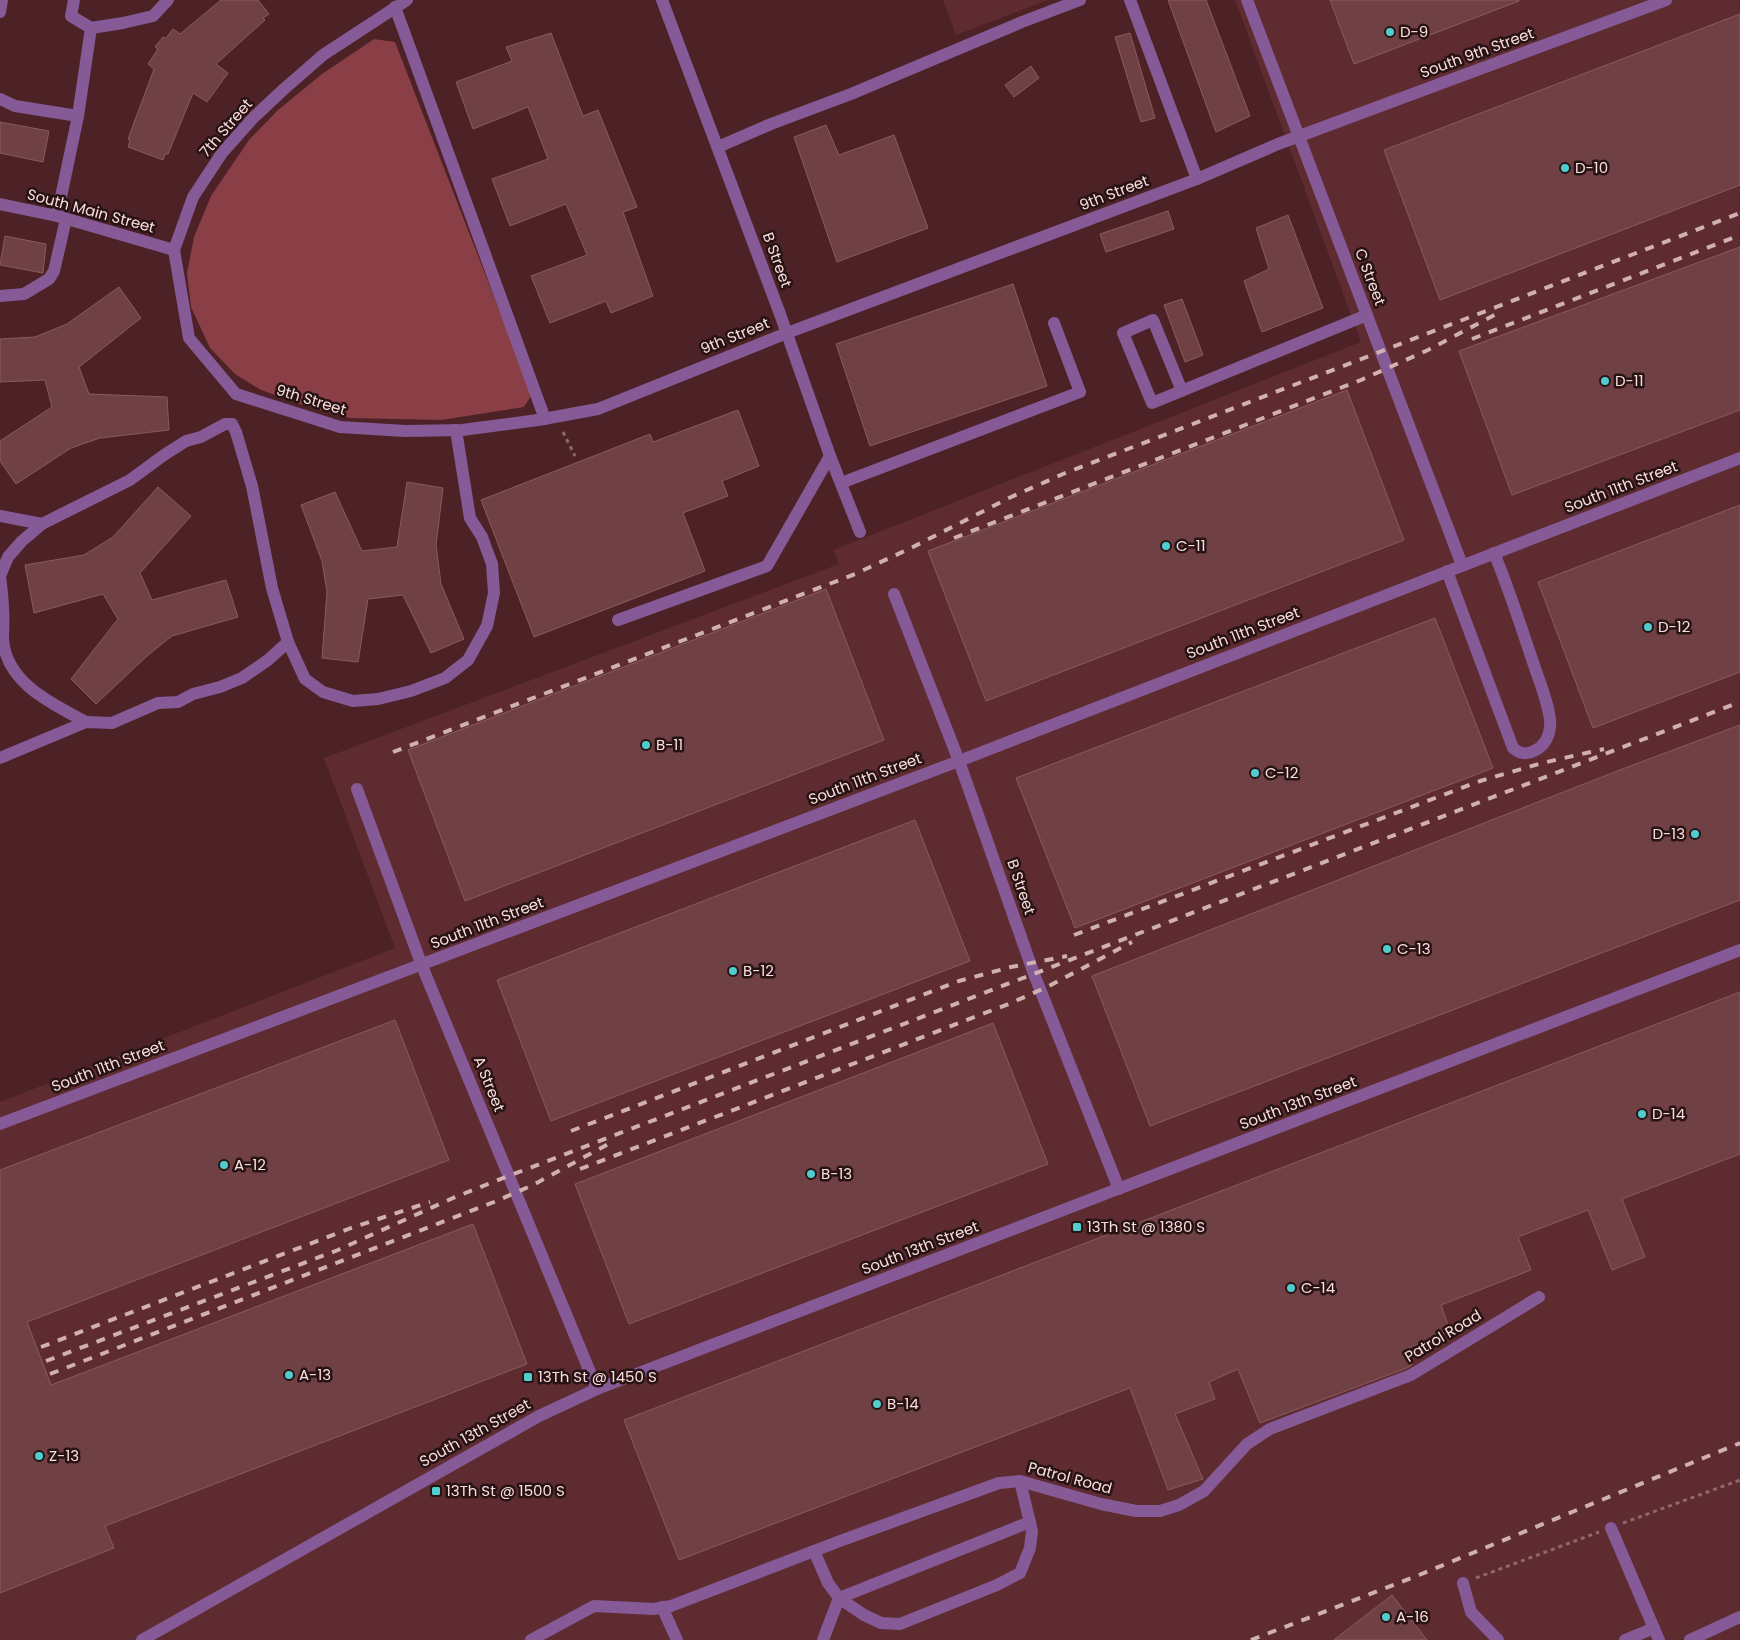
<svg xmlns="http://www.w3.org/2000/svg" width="1740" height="1640" viewBox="0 0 1740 1640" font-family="Poppins,sans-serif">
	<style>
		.built { fill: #5d2b30 }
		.green { fill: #8a3e45 }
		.building { fill: #704144; stroke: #8b5a5d }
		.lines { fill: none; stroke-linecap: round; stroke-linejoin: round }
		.path { stroke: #8e686b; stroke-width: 3; stroke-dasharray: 4 4; stroke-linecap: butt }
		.minor { stroke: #855a96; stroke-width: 12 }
		.rail { stroke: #d1b0b2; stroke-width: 4; stroke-dasharray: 9 9; stroke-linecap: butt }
		.poi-dot { fill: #52cdce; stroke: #271314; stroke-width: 2 }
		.labels { text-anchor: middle; stroke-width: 5; stroke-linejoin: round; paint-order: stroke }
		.poi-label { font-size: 15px; fill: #fbddde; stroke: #271314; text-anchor: start }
		.street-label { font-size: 15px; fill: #fbddde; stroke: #271314 }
	</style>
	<rect width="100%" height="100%" fill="#4d2226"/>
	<!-- built -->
	<g class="built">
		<path d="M 943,0 L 1048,0 L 956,35 Z"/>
		<path d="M 1235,0 L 1740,0 L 1740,1640 L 0,1640 L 0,1102 L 395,948 L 324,758 L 839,564 L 833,550 L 1361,342 Z"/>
	</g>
	<!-- green -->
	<path class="green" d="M 374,39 L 395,42 L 527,382 L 531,396 L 524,407 L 441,420 L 350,418 L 303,405 L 261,390 L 235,374 L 210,348 L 191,307 L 187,273 L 194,237 L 211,196 L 249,140 L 278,110 L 322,74 Z"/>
	<!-- building -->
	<g class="building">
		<path d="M 221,0 L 258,0 L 269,14 L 263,18 L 265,20 L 216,64 L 228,73 L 207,102 L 193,93 L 168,154 L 165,154 L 163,160 L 128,147 L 130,140 L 128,139 L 154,69 L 148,64 L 158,49 L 155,47 L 163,37 L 166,38 L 173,29 L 180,34 Z"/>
		<path d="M 1168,0 L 1206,0 L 1250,116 L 1216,132 Z"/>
		<path d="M 1330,0 L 1519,0 L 1519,1 L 1354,64 Z"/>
		<path d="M 1740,14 L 1740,185 L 1440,300 L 1384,150 Z"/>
		<path d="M 551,33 L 583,116 L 598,110 L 637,207 L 623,212 L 653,296 L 611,313 L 606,301 L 550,323 L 531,276 L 587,255 L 566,204 L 510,226 L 492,179 L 548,159 L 528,107 L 473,129 L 456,82 L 512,61 L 506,47 Z"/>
		<path d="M 1130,33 L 1155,118 L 1141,122 L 1115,37 Z"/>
		<path d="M 1031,66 L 1039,78 L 1014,97 L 1005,85 Z"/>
		<path d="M 0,122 L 49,131 L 43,162 L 0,153 Z"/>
		<path d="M 826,125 L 839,155 L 894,135 L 928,228 L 837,262 L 794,137 Z"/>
		<path d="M 1168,211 L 1174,229 L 1106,252 L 1100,234 Z"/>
		<path d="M 1288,215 L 1323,308 L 1262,332 L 1244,281 L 1269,269 L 1256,228 Z"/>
		<path d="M 5,236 L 46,244 L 43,273 L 0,265 Z"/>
		<path d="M 1740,247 L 1740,410 L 1512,495 L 1459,351 Z"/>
		<path d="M 1013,284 L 1047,386 L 870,446 L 836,344 Z"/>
		<path d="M 119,287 L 141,318 L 79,367 L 89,394 L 167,397 L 169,430 L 100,438 L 71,448 L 16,484 L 0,461 L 0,441 L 52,407 L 45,380 L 0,382 L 0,339 L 35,337 L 67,324 Z"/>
		<path d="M 1182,299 L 1203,355 L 1185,362 L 1164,305 Z"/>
		<path d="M 1347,390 L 1404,540 L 986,701 L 928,551 Z"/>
		<path d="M 738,410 L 759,466 L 722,481 L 728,496 L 683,513 L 705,571 L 534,637 L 481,500 L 650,434 L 653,442 Z"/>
		<path d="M 407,482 L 443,488 L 436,545 L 441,584 L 464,639 L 431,653 L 403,595 L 368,599 L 358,662 L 322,658 L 327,592 L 322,561 L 301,505 L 335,492 L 362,551 L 397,547 Z"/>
		<path d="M 158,487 L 191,516 L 140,573 L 152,600 L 226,580 L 238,617 L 172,636 L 147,656 L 96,704 L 71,679 L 118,619 L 103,594 L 34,613 L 25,565 L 84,555 L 113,537 Z"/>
		<path d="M 1740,505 L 1740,672 L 1593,728 L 1538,582 Z"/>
		<path d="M 826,589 L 884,740 L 465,901 L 408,750 Z"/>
		<path d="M 1435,618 L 1493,768 L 1075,928 L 1016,778 Z"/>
		<path d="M 1740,725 L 1740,900 L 1150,1126 L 1092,976 L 1625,768 Z"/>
		<path d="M 915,820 L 970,961 L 551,1121 L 497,980 Z"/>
		<path d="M 1740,992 L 1740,1154 L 1622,1199 L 1645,1257 L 1612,1270 L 1588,1210 L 1518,1237 L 1531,1270 L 1441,1305 L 1450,1331 L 1406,1349 L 1412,1365 L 1407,1368 L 1260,1423 L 1238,1369 L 1209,1382 L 1215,1399 L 1175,1414 L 1203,1479 L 1168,1490 L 1130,1388 L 679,1560 L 624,1420 Z"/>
		<path d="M 395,1020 L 449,1160 L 27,1322 L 51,1385 L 473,1224 L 527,1364 L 105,1526 L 114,1548 L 0,1593 L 0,1170 Z"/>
		<path d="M 993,1023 L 1048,1164 L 629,1324 L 575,1184 Z"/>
		<path d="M 1392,1595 L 1427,1640 L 1334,1640 Z"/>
	</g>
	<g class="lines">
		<!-- path -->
		<g class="path">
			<path d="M 563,432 L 575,456"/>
			<path d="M 1623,1523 L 1740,1480"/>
			<path d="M 1476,1578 L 1599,1532"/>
		</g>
		<!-- minor -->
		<g class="minor">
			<path d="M 74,0 L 71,16 L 91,28"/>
			<path d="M 407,0 L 323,55 L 284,89 L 253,118 L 222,153 L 193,197 L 174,250 L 189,338 L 236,394 L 340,427 L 405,431 L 462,430 L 538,420 L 598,409 L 787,333 L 1197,179 L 1278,144 L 1666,0"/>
			<path d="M 662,0 L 780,314 L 830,456 L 860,532"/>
			<path d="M 1130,0 L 1197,179"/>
			<path d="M 1247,0 L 1462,565"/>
			<path d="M 395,7 L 545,419"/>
			<path d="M 0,12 L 2,0"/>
			<path d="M 0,99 L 15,106 L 78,116"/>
			<path d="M 718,147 L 771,124 L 851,94 L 1022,22 L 1080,0"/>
			<path d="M 0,204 L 57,216 L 174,250"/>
			<path d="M 57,216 L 78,116 L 91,28 L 123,23 L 153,16 L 168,0"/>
			<path d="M 0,296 L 24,294 L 49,279 L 54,271 L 66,219"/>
			<path d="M 1182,391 L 1153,320 L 1123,333 L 1152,403 L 1367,315"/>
			<path d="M 841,483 L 1080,392 L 1054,323"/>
			<path d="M 0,516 L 42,524"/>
			<path d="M 1447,571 L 1513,748 C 1520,754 1526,755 1534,751 C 1543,747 1549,738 1550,727 C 1552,713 1540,683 1535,668 C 1522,630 1510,591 1494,553"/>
			<path d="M 0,575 C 1,586 3,598 3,609 C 4,620 3,630 3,640 C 7,684 53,704 86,722"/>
			<path d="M 0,576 L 8,557 L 22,541 L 42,524 L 130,480 L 164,455 L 186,441 L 201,437 L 225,424 L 232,424 L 236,432 L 252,486 L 272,588 L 288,642"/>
			<path d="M 894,594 L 959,761 L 1034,974 L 1119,1189"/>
			<path d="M 618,620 L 767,566 L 830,456"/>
			<path d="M 0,758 L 86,722 L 112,723 L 158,703 L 178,702 L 193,694 L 220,687 L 242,678 L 268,660 L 288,642 L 305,679 L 323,692 L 353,701 L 378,699 L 411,691 L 445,678 L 468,660 L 487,626 L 494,593 L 492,564 L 482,537 L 470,518 L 456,430"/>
			<path d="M 357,789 L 422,966 L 597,1389"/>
			<path d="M 0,1124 L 959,761 L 1740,458"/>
			<path d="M 1611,1528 L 1659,1640"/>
			<path d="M 814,1551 L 828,1583 L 839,1598 L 864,1615 L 881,1623 L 900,1624 L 997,1585 L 1020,1573 L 1030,1548 L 1032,1531 L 1020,1481"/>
			<path d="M 1463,1583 L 1471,1612 L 1498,1640"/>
			<path d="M 662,1607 L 677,1640"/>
			<path d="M 142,1640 L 539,1416 L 597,1389 L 1740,950"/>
			<path d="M 531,1640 L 594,1606 L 654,1609 L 671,1606 L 840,1541 L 999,1483 L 1020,1481 L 1101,1504 L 1136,1511 L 1160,1511 L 1179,1505 L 1204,1491 L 1247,1444 L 1270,1429 L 1411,1375 L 1539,1297"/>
			<path d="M 823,1640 L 839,1598 L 1030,1522"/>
			<path d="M 1625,1640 L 1654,1628"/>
			<path d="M 1690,1640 L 1740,1617"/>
		</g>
		<!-- rail -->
		<g class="rail">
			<path d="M 1472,339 L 1740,235"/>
			<path d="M 954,538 L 1361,380 L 1428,350 L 1502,311"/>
			<path d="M 393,752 L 855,574 L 911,548 L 1009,498 L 1063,474 L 1740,213"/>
			<path d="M 1074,935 L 1480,781 L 1542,763 L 1604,749"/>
			<path d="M 571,1131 L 959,981 L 1011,967 L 1067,956"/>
			<path d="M 580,1169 L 1011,1003 L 1049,986 L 1132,942"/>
			<path d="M 41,1347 L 351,1228 L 430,1202"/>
			<path d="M 46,1361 L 338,1250 L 453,1198 L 493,1182 L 1740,702"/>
			<path d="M 50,1374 L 494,1202 L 533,1185 L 612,1142"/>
			<path d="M 1251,1640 L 1419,1575 L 1740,1443"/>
		</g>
	</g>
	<!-- markers -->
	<g class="poi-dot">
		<circle cx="1390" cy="32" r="5"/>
		<circle cx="1565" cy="168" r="5"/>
		<circle cx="1605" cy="381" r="5"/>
		<circle cx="1166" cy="546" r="5"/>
		<circle cx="1648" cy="627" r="5"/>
		<circle cx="646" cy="745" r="5"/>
		<circle cx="1255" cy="773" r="5"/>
		<circle cx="1695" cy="834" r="5"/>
		<circle cx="1387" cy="949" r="5"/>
		<circle cx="733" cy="971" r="5"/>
		<circle cx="1642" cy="1114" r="5"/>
		<circle cx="224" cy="1165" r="5"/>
		<circle cx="811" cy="1174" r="5"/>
		<rect x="1072" y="1222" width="10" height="10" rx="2.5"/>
		<circle cx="1291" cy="1288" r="5"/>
		<circle cx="289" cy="1375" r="5"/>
		<rect x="523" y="1372" width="10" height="10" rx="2.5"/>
		<circle cx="877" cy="1404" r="5"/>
		<circle cx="39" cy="1456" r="5"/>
		<rect x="431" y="1486" width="10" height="10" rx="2.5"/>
		<circle cx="1386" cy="1617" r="5"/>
	</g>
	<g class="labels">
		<!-- poi labels -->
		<g class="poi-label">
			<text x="1400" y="37">D-9</text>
			<text x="1575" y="173">D-10</text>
			<text x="1615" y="386">D-11</text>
			<text x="1176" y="551">C-11</text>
			<text x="1658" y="632">D-12</text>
			<text x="656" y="750">B-11</text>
			<text x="1265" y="778">C-12</text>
			<text x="1685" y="839" text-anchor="end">D-13</text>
			<text x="1397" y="954">C-13</text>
			<text x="743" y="976">B-12</text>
			<text x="1652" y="1119">D-14</text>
			<text x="234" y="1170">A-12</text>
			<text x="821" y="1179">B-13</text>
			<text x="1087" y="1232">13Th St @ 1380 S</text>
			<text x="1301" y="1293">C-14</text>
			<text x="299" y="1380">A-13</text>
			<text x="538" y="1382">13Th St @ 1450 S</text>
			<text x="887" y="1409">B-14</text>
			<text x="49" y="1461">Z-13</text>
			<text x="446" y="1496">13Th St @ 1500 S</text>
			<text x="1396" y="1622">A-16</text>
		</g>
		<!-- street labels -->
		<g class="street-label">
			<text transform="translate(1477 53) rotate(-20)" y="5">South 9th Street</text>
			<text transform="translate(226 128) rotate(-49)" y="5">7th Street</text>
			<text transform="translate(1114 193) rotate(-21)" y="5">9th Street</text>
			<text transform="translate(91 211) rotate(15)" y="5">South Main Street</text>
			<text transform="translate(777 260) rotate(70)" y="5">B Street</text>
			<text transform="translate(1370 277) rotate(69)" y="5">C Street</text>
			<text transform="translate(735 336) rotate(-22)" y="5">9th Street</text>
			<text transform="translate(311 400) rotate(17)" y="5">9th Street</text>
			<text transform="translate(1621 487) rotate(-21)" y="5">South 11th Street</text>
			<text transform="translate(1243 633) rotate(-21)" y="5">South 11th Street</text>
			<text transform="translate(865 779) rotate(-21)" y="5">South 11th Street</text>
			<text transform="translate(1021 887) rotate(71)" y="5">B Street</text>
			<text transform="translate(487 923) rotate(-21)" y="5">South 11th Street</text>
			<text transform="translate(108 1066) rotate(-21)" y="5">South 11th Street</text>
			<text transform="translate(489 1084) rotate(68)" y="5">A Street</text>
			<text transform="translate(1298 1103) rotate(-21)" y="5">South 13th Street</text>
			<text transform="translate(920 1248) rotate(-21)" y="5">South 13th Street</text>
			<text transform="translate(1443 1336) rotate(-31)" y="5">Patrol Road</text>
			<text transform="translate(475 1433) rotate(-29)" y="5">South 13th Street</text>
			<text transform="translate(1070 1478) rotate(15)" y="5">Patrol Road</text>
		</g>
	</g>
</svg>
